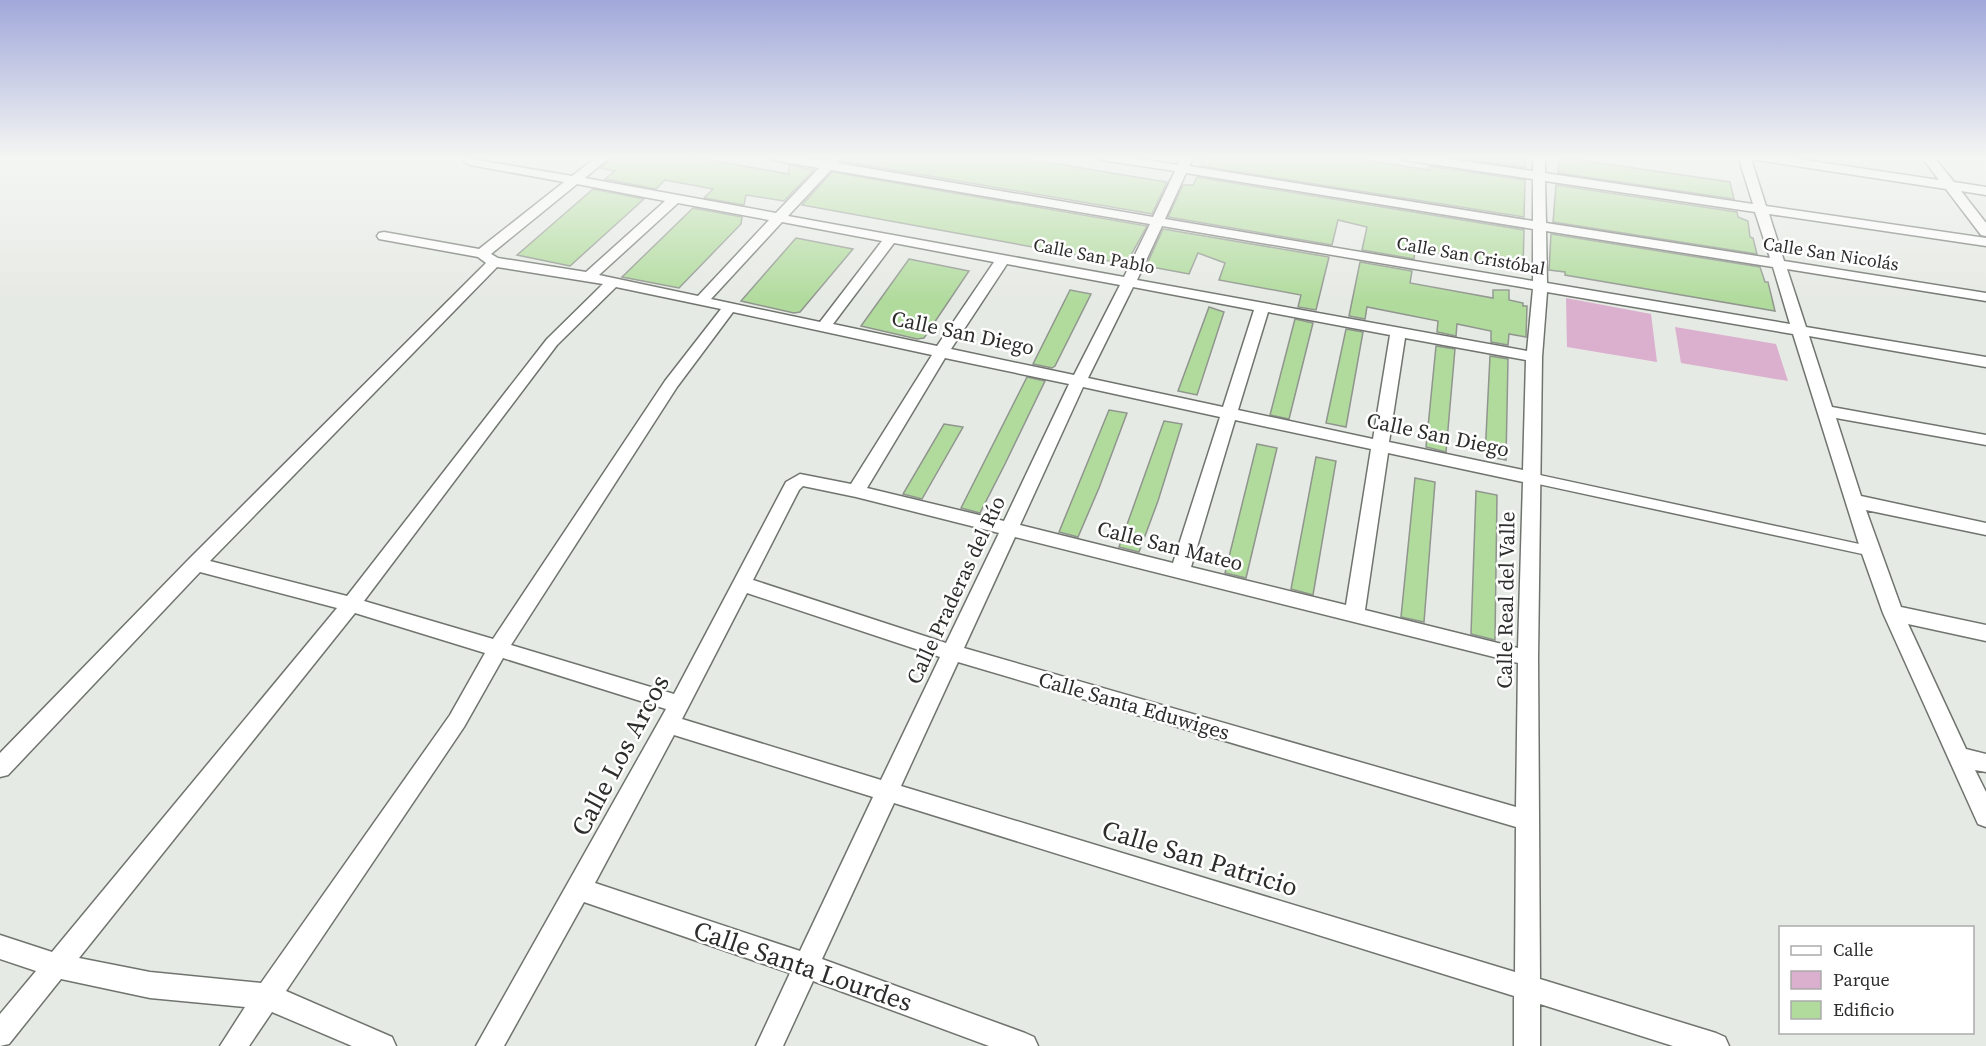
<svg xmlns="http://www.w3.org/2000/svg" width="1986" height="1046" viewBox="0 0 1986 1046" font-family="'Source Serif 4',serif">
	<style>
		.green { fill: #dbafce }
		.building { fill: #b0db9c; stroke: #90958e; stroke-width: 1.5 }
		.lines { fill: none; stroke-linecap: round; stroke-linejoin: round }
		.lane-casing { stroke: #70746e; stroke-width: 12 }
		.street-casing { stroke: #70746e; stroke-width: 3 }
		.lane { stroke: #fff; stroke-width: 9 }
		.street { fill: #fff; fill-rule: evenodd }
		.labels { text-anchor: middle; stroke-width: 5; stroke-linejoin: round; paint-order: stroke }
		.far-street-label { font-size: 18px; fill: #2d2e2c; stroke: #fff }
		.street-label { font-size: 21px; fill: #2d2e2c; stroke: #fff }
		.near-street-label { font-size: 26px; fill: #2d2e2c; stroke: #fff }
	</style>
	<rect width="100%" height="100%" fill="#e6eae4"/>
	<!-- green -->
	<g class="green">
		<path d="M 1566,298 L 1651,314 L 1657,362 L 1567,347 Z"/>
		<path d="M 1675,327 L 1776,344 L 1788,381 L 1681,363 Z"/>
	</g>
	<!-- building -->
	<g class="building">
		<path d="M 613,156 L 686,156 L 789,174 L 789,165 L 814,170 L 784,201 L 746,195 L 744,205 L 704,198 L 713,189 L 665,180 L 656,189 L 605,179 L 615,171 L 600,168 Z"/>
		<path d="M 837,156 L 1009,156 L 1167,182 L 1152,214 L 841,161 Z"/>
		<path d="M 1206,156 L 1337,156 L 1429,170 L 1429,166 L 1525,180 L 1524,217 L 1201,166 Z"/>
		<path d="M 1443,156 L 1526,156 L 1525,168 Z"/>
		<path d="M 1559,157 L 1730,182 L 1734,199 L 1558,173 Z"/>
		<path d="M 832,172 L 1147,226 L 1126,264 L 802,205 Z"/>
		<path d="M 1197,177 L 1524,230 L 1523,268 L 1415,250 L 1414,259 L 1362,250 L 1367,227 L 1338,220 L 1332,245 L 1168,217 L 1183,185 L 1193,185 Z"/>
		<path d="M 1556,185 L 1737,212 L 1738,217 L 1748,221 L 1750,237 L 1753,238 L 1757,254 L 1553,222 Z"/>
		<path d="M 593,189 L 644,199 L 570,266 L 517,255 Z"/>
		<path d="M 693,208 L 742,217 L 741,224 L 679,288 L 622,277 Z"/>
		<path d="M 1163,229 L 1329,257 L 1316,310 L 1298,307 L 1301,295 L 1219,280 L 1225,263 L 1198,253 L 1189,274 L 1146,266 Z"/>
		<path d="M 1551,234 L 1760,267 L 1765,282 L 1768,282 L 1775,311 L 1565,275 L 1565,272 L 1549,270 Z"/>
		<path d="M 796,238 L 853,249 L 800,312 L 794,313 L 741,301 Z"/>
		<path d="M 909,259 L 969,271 L 924,338 L 917,339 L 861,326 Z"/>
		<path d="M 1360,262 L 1412,271 L 1410,283 L 1493,298 L 1493,290 L 1509,290 L 1509,300 L 1523,303 L 1523,306 L 1527,306 L 1526,337 L 1509,334 L 1508,345 L 1491,342 L 1491,331 L 1457,324 L 1456,336 L 1437,332 L 1438,321 L 1367,307 L 1365,319 L 1349,316 Z"/>
		<path d="M 1070,290 L 1091,294 L 1055,366 L 1052,368 L 1033,364 Z"/>
		<path d="M 1209,307 L 1224,312 L 1197,395 L 1178,391 Z"/>
		<path d="M 1295,319 L 1313,323 L 1289,419 L 1270,415 Z"/>
		<path d="M 1346,329 L 1363,332 L 1346,427 L 1326,423 Z"/>
		<path d="M 1436,346 L 1455,349 L 1446,452 L 1426,447 Z"/>
		<path d="M 1490,356 L 1508,359 L 1506,460 L 1485,456 Z"/>
		<path d="M 1027,377 L 1045,381 L 1005,464 L 980,513 L 961,508 Z"/>
		<path d="M 1109,410 L 1127,413 L 1099,488 L 1078,537 L 1059,532 Z"/>
		<path d="M 1164,421 L 1182,424 L 1158,501 L 1139,552 L 1119,547 Z"/>
		<path d="M 944,424 L 963,427 L 922,499 L 903,494 Z"/>
		<path d="M 1257,444 L 1277,448 L 1246,578 L 1225,573 Z"/>
		<path d="M 1316,457 L 1336,461 L 1313,595 L 1291,589 Z"/>
		<path d="M 1415,478 L 1435,482 L 1424,622 L 1401,617 Z"/>
		<path d="M 1476,491 L 1497,495 L 1495,640 L 1471,634 Z"/>
	</g>
	<g class="lines">
		<!-- lane casing -->
		<g class="lane-casing">
			<path id="lane" d="M 1532,478 L 1870,551"/>
		</g>
		<!-- street casing -->
		<g class="street-casing">
			<path id="street" d="M 598,156 L 611,156 L 585,178 L 776,213 L 819,168 L 772,160 L 766,156 L 793,156 L 825,161 L 833,156 L 839,160 L 837,163 L 1153,217 L 1175,171 L 1101,160 L 1095,156 L 1123,156 L 1178,165 L 1182,156 L 1194,156 L 1189,166 L 1533,221 L 1533,179 L 1404,160 L 1398,156 L 1428,156 L 1533,171 L 1533,156 L 1545,156 L 1545,173 L 1753,204 L 1738,156 L 1778,156 L 1939,180 L 1921,156 L 1933,156 L 1954,182 L 1986,187 L 1986,195 L 1961,191 L 1986,223 L 1986,236 L 1981,235 L 1946,189 L 1751,159 L 1766,206 L 1986,238 L 1986,246 L 1769,214 L 1784,261 L 1986,293 L 1986,301 L 1787,269 L 1806,327 L 1986,357 L 1986,367 L 1809,336 L 1832,407 L 1986,435 L 1986,445 L 1836,418 L 1861,496 L 1986,523 L 1986,535 L 1866,510 L 1901,607 L 1986,625 L 1986,641 L 1908,624 L 1966,749 L 1986,754 L 1986,772 L 1975,770 L 1986,792 L 1986,827 L 1978,824 L 1883,613 L 1861,551 L 1793,334 L 1547,292 L 1542,357 L 1538,658 L 1540,979 L 1716,1033 L 1725,1037 L 1729,1046 L 1673,1046 L 1540,1004 L 1540,1046 L 1514,1046 L 1514,996 L 894,803 L 822,959 L 1025,1033 L 1034,1037 L 1038,1046 L 989,1046 L 813,981 L 783,1046 L 756,1046 L 790,973 L 584,902 L 504,1046 L 476,1046 L 666,709 L 503,658 L 464,727 L 286,991 L 392,1037 L 396,1046 L 352,1046 L 272,1012 L 249,1046 L 220,1046 L 245,1007 L 150,998 L 61,979 L 9,1044 L 0,1046 L 0,1014 L 36,971 L 0,959 L 0,935 L 52,952 L 337,608 L 200,572 L 8,775 L 0,777 L 0,753 L 189,559 L 486,263 L 478,257 L 379,239 L 377,236 L 379,233 L 384,232 L 479,249 L 564,182 L 470,165 L 464,161 L 466,158 L 572,176 ZM 831,170 L 1150,224 L 1124,277 L 788,216 ZM 1186,173 L 1533,229 L 1533,281 L 1165,219 ZM 1545,181 L 1755,212 L 1770,258 L 1546,223 ZM 577,184 L 665,201 L 586,272 L 498,258 L 491,254 ZM 678,203 L 769,220 L 698,296 L 599,275 ZM 782,222 L 882,241 L 820,322 L 711,299 ZM 1162,226 L 1533,289 L 1527,351 L 1137,280 ZM 1546,231 L 1773,267 L 1790,324 L 1547,283 ZM 894,243 L 994,262 L 937,346 L 833,324 ZM 1007,264 L 1120,285 L 1074,375 L 951,349 ZM 497,267 L 603,284 L 547,339 L 347,596 L 210,561 ZM 616,287 L 721,309 L 665,381 L 493,639 L 364,601 L 557,345 ZM 1133,287 L 1254,310 L 1223,407 L 1088,378 ZM 733,312 L 932,355 L 851,484 L 800,474 L 786,482 L 674,694 L 511,645 L 677,387 ZM 1268,312 L 1390,335 L 1373,439 L 1238,410 ZM 1405,338 L 1526,360 L 1523,470 L 1389,442 ZM 945,358 L 1069,384 L 1004,521 L 867,488 ZM 1083,387 L 1220,417 L 1173,563 L 1020,525 ZM 1235,420 L 1371,449 L 1346,605 L 1191,567 ZM 1388,453 L 1523,482 L 1518,648 L 1365,610 ZM 803,486 L 856,497 L 999,533 L 946,643 L 753,580 L 799,490 ZM 1015,537 L 1518,663 L 1516,807 L 964,648 ZM 747,593 L 940,657 L 881,780 L 682,719 ZM 355,613 L 485,653 L 450,715 L 261,983 L 150,972 L 79,958 ZM 958,662 L 1516,827 L 1515,972 L 901,786 ZM 674,735 L 873,797 L 800,951 L 595,883 Z"/>
		</g>
		<!-- lane -->
		<use href="#lane" class="lane"/>
		<!-- street -->
		<use href="#street" class="street"/>
	</g>
	<!-- sky -->
	<linearGradient id="sky" x2="0" y2="1"><stop stop-color="#a1a8da"/><stop offset="0.52" stop-color="#f4f6f3"/><stop offset="1" stop-color="#f4f6f3" stop-opacity="0"/></linearGradient>
	<rect width="1986" height="302" fill="url(#sky)"/>
	<g class="labels">
		<!-- far-street labels -->
		<g class="far-street-label">
			<text transform="translate(1831 254) rotate(9)" y="6">Calle San Nicolás</text>
			<text transform="translate(1094 256) rotate(11)" y="6">Calle San Pablo</text>
			<text transform="translate(1471 256) rotate(10)" y="6">Calle San Cristóbal</text>
		</g>
		<!-- street labels -->
		<g class="street-label">
			<text transform="translate(963 333) rotate(12)" y="7">Calle San Diego</text>
			<text transform="translate(1438 435) rotate(12)" y="7">Calle San Diego</text>
			<text transform="translate(1170 546) rotate(14)" y="7">Calle San Mateo</text>
			<text transform="translate(956 590) rotate(-65)" y="7">Calle Praderas del Río</text>
			<text transform="translate(1506 600) rotate(-89)" y="7">Calle Real del Valle</text>
			<text transform="translate(1134 706) rotate(16)" y="7">Calle Santa Eduwiges</text>
		</g>
		<!-- near-street labels -->
		<g class="near-street-label">
			<text transform="translate(620 755) rotate(-62)" y="9">Calle Los Arcos</text>
			<text transform="translate(1200 858) rotate(17)" y="9">Calle San Patricio</text>
			<text transform="translate(803 966) rotate(19)" y="9">Calle Santa Lourdes</text>
		</g>
	</g>
	<!-- legend -->
	<rect x="1779" y="926" width="195" height="108" fill="#ffffff" stroke="#ababab" stroke-width="1.5"/>
	<rect x="1791" y="946" width="30" height="9" fill="#ffffff" stroke="#ababab" stroke-width="1.5"/>
	<text x="1833" y="956" font-size="18" fill="#2d2e2c">Calle</text>
	<rect x="1791" y="971" width="30" height="18" fill="#dbafce" stroke="#ababab" stroke-width="1.5"/>
	<text x="1833" y="986" font-size="18" fill="#2d2e2c">Parque</text>
	<rect x="1791" y="1001" width="30" height="18" fill="#b0db9c" stroke="#ababab" stroke-width="1.5"/>
	<text x="1833" y="1016" font-size="18" fill="#2d2e2c">Edificio</text>
</svg>
